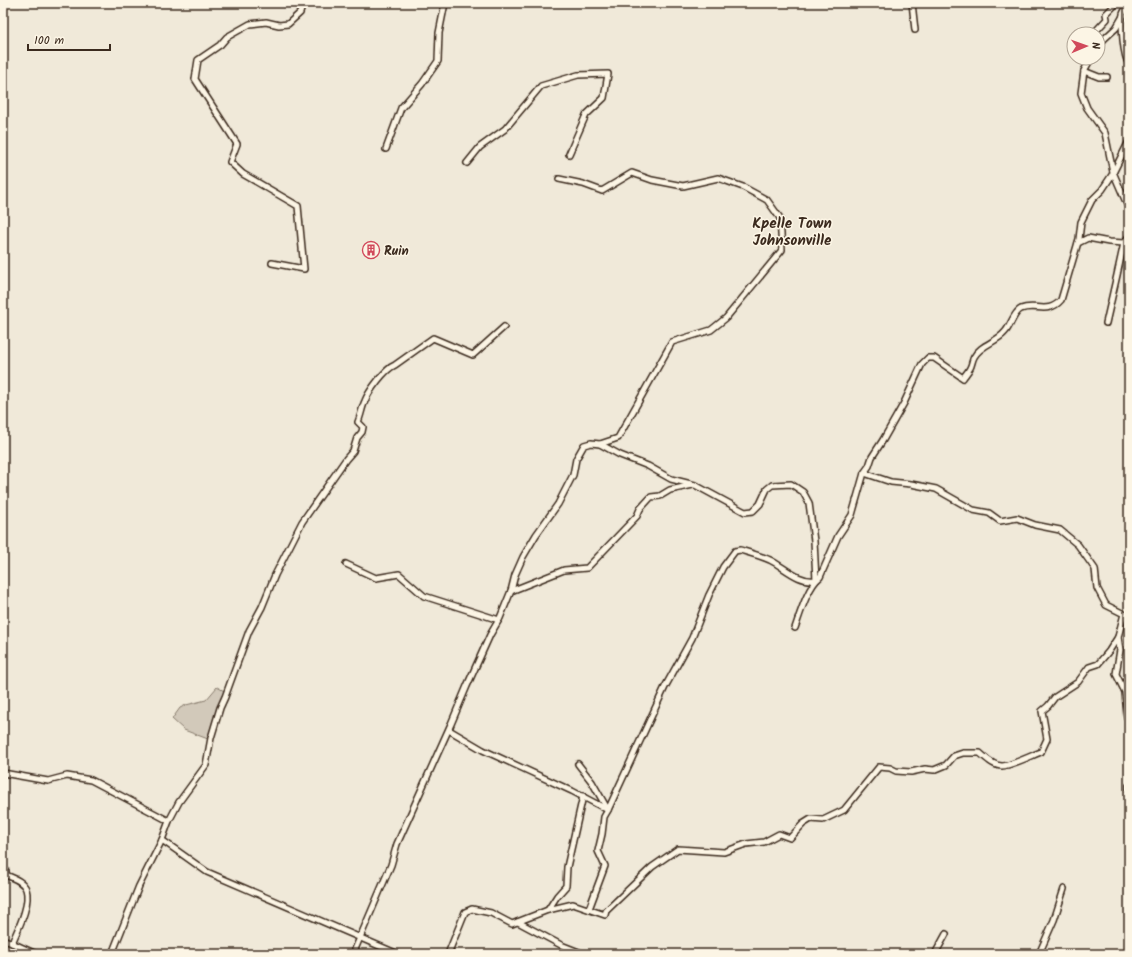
<svg xmlns="http://www.w3.org/2000/svg" width="1132" height="957" viewBox="0 0 1132 957" font-family="Kalam,sans-serif">
	<style>
		.green { fill: #d2c9ba; stroke: #867a6c }
		.lines { fill: none; stroke-linecap: round; stroke-linejoin: round }
		.minor-casing { stroke: #3b2a1e; stroke-width: 8 }
		.minor { stroke: #fcf5e5; stroke-width: 5 }
		.labels { text-anchor: middle; stroke-width: 3; stroke-linejoin: round; paint-order: stroke }
		.poi-label { font-size: 13px; font-weight: bold; fill: #3b2a1e; stroke: #fcf5e5; text-anchor: start }
		.quarter-label { font-size: 15px; font-weight: bold; fill: #3b2a1e; stroke: #fcf5e5 }
	</style>
	<rect width="100%" height="100%" fill="#f0e9d9"/>
	<filter id="ink" filterUnits="userSpaceOnUse"><feTurbulence type="fractalNoise" baseFrequency=".025" numOctaves="2"/><feDisplacementMap in="SourceGraphic" scale="8" xChannelSelector="R" yChannelSelector="G"/><feConvolveMatrix kernelMatrix="1 2 1 2 8 2 1 2 1" color-interpolation-filters="sRGB"/></filter>
	<g filter="url(#ink)">
		<!-- green -->
		<path class="green" d="M 217,687 L 226,692 L 208,739 L 184,730 L 172,719 L 180,708 L 186,705 L 206,700 Z"/>
		<g class="lines">
			<!-- minor casing -->
			<g class="minor-casing">
				<g id="minor">
					<path d="M 912,3 L 915,30"/>
					<path d="M 1129,3 C 1127,7 1124,11 1123,14 C 1121,25 1123,56 1129,64"/>
					<path d="M 1093,34 L 1107,19 L 1106,14 L 1117,3"/>
					<path d="M 1098,48 L 1104,39 L 1116,28 L 1123,16"/>
					<path d="M 1091,58 L 1084,71 L 1081,93 L 1087,108 L 1105,133 L 1113,172 L 1129,209"/>
					<path d="M 1084,71 L 1099,77 L 1107,77"/>
					<path d="M 386,149 L 401,108 L 422,84 L 438,61 L 439,33 L 445,3"/>
					<path d="M 467,163 L 480,147 L 505,129 L 541,86 L 578,75 L 608,74 L 604,98 L 586,115 L 569,154"/>
					<path d="M 559,179 L 583,184 L 602,191 L 632,173 L 652,180 L 683,186 L 718,178 L 743,187 L 767,200 L 780,218 L 782,250 L 726,318 L 711,330 L 672,342 L 618,438 L 600,444"/>
					<path d="M 1078,243 L 1088,238 L 1109,242 L 1124,243 L 1129,236"/>
					<path d="M 272,263 L 304,269 L 298,206 L 243,174 L 230,162 L 237,144 L 195,79 L 198,60 L 220,45 L 227,37 L 250,24 L 266,22 L 279,25 L 288,24 L 300,13 L 303,3"/>
					<path d="M 1106,323 L 1117,275 L 1124,243 L 1129,245"/>
					<path d="M 864,473 L 891,482 L 911,484 L 936,489 L 973,510 L 989,513 L 1000,521 L 1017,518 L 1035,525 L 1060,530 L 1078,545 L 1095,569 L 1097,588 L 1106,605 L 1124,614 L 1118,637 L 1120,650 L 1116,674 L 1125,692 L 1127,717 L 1129,721"/>
					<path d="M 346,564 L 376,578 L 399,574 L 424,596 L 499,620"/>
					<path d="M 511,591 L 564,570 L 587,568 L 637,516 L 640,509 L 651,497 L 660,496 L 670,490 L 693,485"/>
					<path d="M 795,628 C 800,614 808,586 820,577 L 838,536 L 852,515 L 864,473 L 869,466 L 872,457 L 883,440 L 904,403 L 922,364 L 928,358 L 934,358 L 963,378 C 965,375 968,372 970,368 C 972,365 972,360 974,357 C 980,345 997,342 1005,332 C 1011,326 1013,313 1021,309 C 1035,303 1048,315 1061,300 L 1079,239 L 1081,222 L 1092,200 L 1102,190 L 1112,175 L 1129,141"/>
					<path d="M 449,730 L 483,750 L 572,791 L 608,810 L 665,687 L 692,638 L 709,595 L 723,567 L 735,551 L 740,550 C 750,553 761,556 770,560 C 784,567 799,583 816,580"/>
					<path d="M 578,764 L 592,782 L 608,810 L 604,817 L 602,834 L 598,851 L 605,866 L 589,909"/>
					<path d="M 3,773 L 48,781 L 67,776 L 91,780 L 169,821"/>
					<path d="M 1129,786 L 1129,790"/>
					<path d="M 162,840 L 207,872 L 398,954"/>
					<path d="M 6,871 L 6,875 C 13,878 23,881 26,889 C 31,904 18,929 12,943"/>
					<path d="M 548,910 L 573,904 L 605,915 L 606,911 L 652,867 L 678,849 L 724,852 L 746,844 L 764,842 L 779,834 L 790,838 L 803,824 L 811,819 L 823,820 L 844,810 L 879,767 L 890,768 L 896,771 L 911,772 L 925,769 L 934,770 L 946,765 L 954,756 L 963,753 L 980,753 C 986,758 993,766 1002,766 C 1010,766 1033,755 1041,752 L 1047,739 L 1042,711 L 1048,706 L 1055,697 L 1078,682 L 1089,667 L 1098,664 L 1109,651 L 1118,637"/>
					<path d="M 518,922 L 561,945 L 584,954"/>
					<path d="M 3,939 L 36,954"/>
					<path d="M 112,954 L 139,886 L 162,840 L 169,821 L 179,802 L 206,765 L 211,738 L 220,708 L 225,697 L 249,631 L 262,607 L 275,575 L 302,522 L 346,459 L 353,451 L 357,438 L 362,432 L 363,427 L 358,422 C 361,415 362,407 365,401 C 369,391 385,369 395,365 L 433,338 L 473,355 L 504,327"/>
					<path d="M 353,954 L 391,865 L 397,844 L 451,724 L 467,686 L 490,635 L 500,618 L 511,591 L 515,575 L 523,557 L 536,535 L 558,504 L 573,475 L 576,459 L 584,445 L 591,443 L 600,444 L 620,455 L 648,466 L 671,479 L 695,485 L 745,512 L 753,511 L 760,504 L 767,489 L 772,485 L 791,484 L 803,492 L 809,503 L 814,541 L 816,580"/>
					<path d="M 448,954 L 465,912 L 472,909 L 491,913 L 512,924 L 548,910 L 557,896 L 566,886 L 567,867 L 583,796"/>
					<path d="M 935,954 L 946,934"/>
					<path d="M 1039,954 L 1054,920 L 1064,889"/>
				</g>
			</g>
			<!-- minor -->
			<use href="#minor" class="minor"/>
		</g>
	</g>
	<!-- icons -->
	<defs>
		<g id="building-ring" transform="scale(0.9)"><circle r="9.5" fill="#fcf5e5" stroke="#d1495b" stroke-width="1.5"/><path d="M-4-6H4V6H1V3H-1V6H-4ZM-2.5-4.3h1.7v1.8h-1.7ZM.8-4.3h1.7v1.8H.8ZM-2.5-1h1.7V.8h-1.7ZM.8-1h1.7V.8H.8Z" fill="#d1495b"/></g>
	</defs>
	<g fill-rule="evenodd">
		<use href="#building-ring" x="371" y="250"/>
	</g>
	<g class="labels">
		<!-- poi labels -->
		<g class="poi-label">
			<text x="384" y="255">Ruin</text>
		</g>
		<!-- quarter labels -->
		<g class="quarter-label">
			<text x="792" y="228">Kpelle Town<tspan x="792" dy="17">Johnsonville</tspan></text>
		</g>
	</g>
	<!-- margin -->
	<rect width="1132" height="957" fill="none" stroke="#fcf5e5" stroke-width="16"/>
	<rect x="8" y="8" width="1116" height="941" fill="none" stroke="#3b2a1e" stroke-width="1.5" filter="url(#ink)"/>
	<!-- north arrow -->
	<g transform="translate(1086 46) rotate(88)"><circle r="19" fill="#fcf5e5" stroke="#afa495"/>
	<path d="M0-3L7 15L0 10L-7 15Z" fill="#d1495b"/>
	<text y="-6" font-size="11" font-weight="bold" text-anchor="middle" fill="#3b2a1e">N</text>
	</g>
	<!-- scale -->
	<path d="M28 44v6h82v-6" fill="none" stroke="#3b2a1e" stroke-width="2"/>
	<text x="34" y="44" font-size="12" fill="#3b2a1e" stroke="#fcf5e5" stroke-width="3" paint-order="stroke">100 m</text>
</svg>
